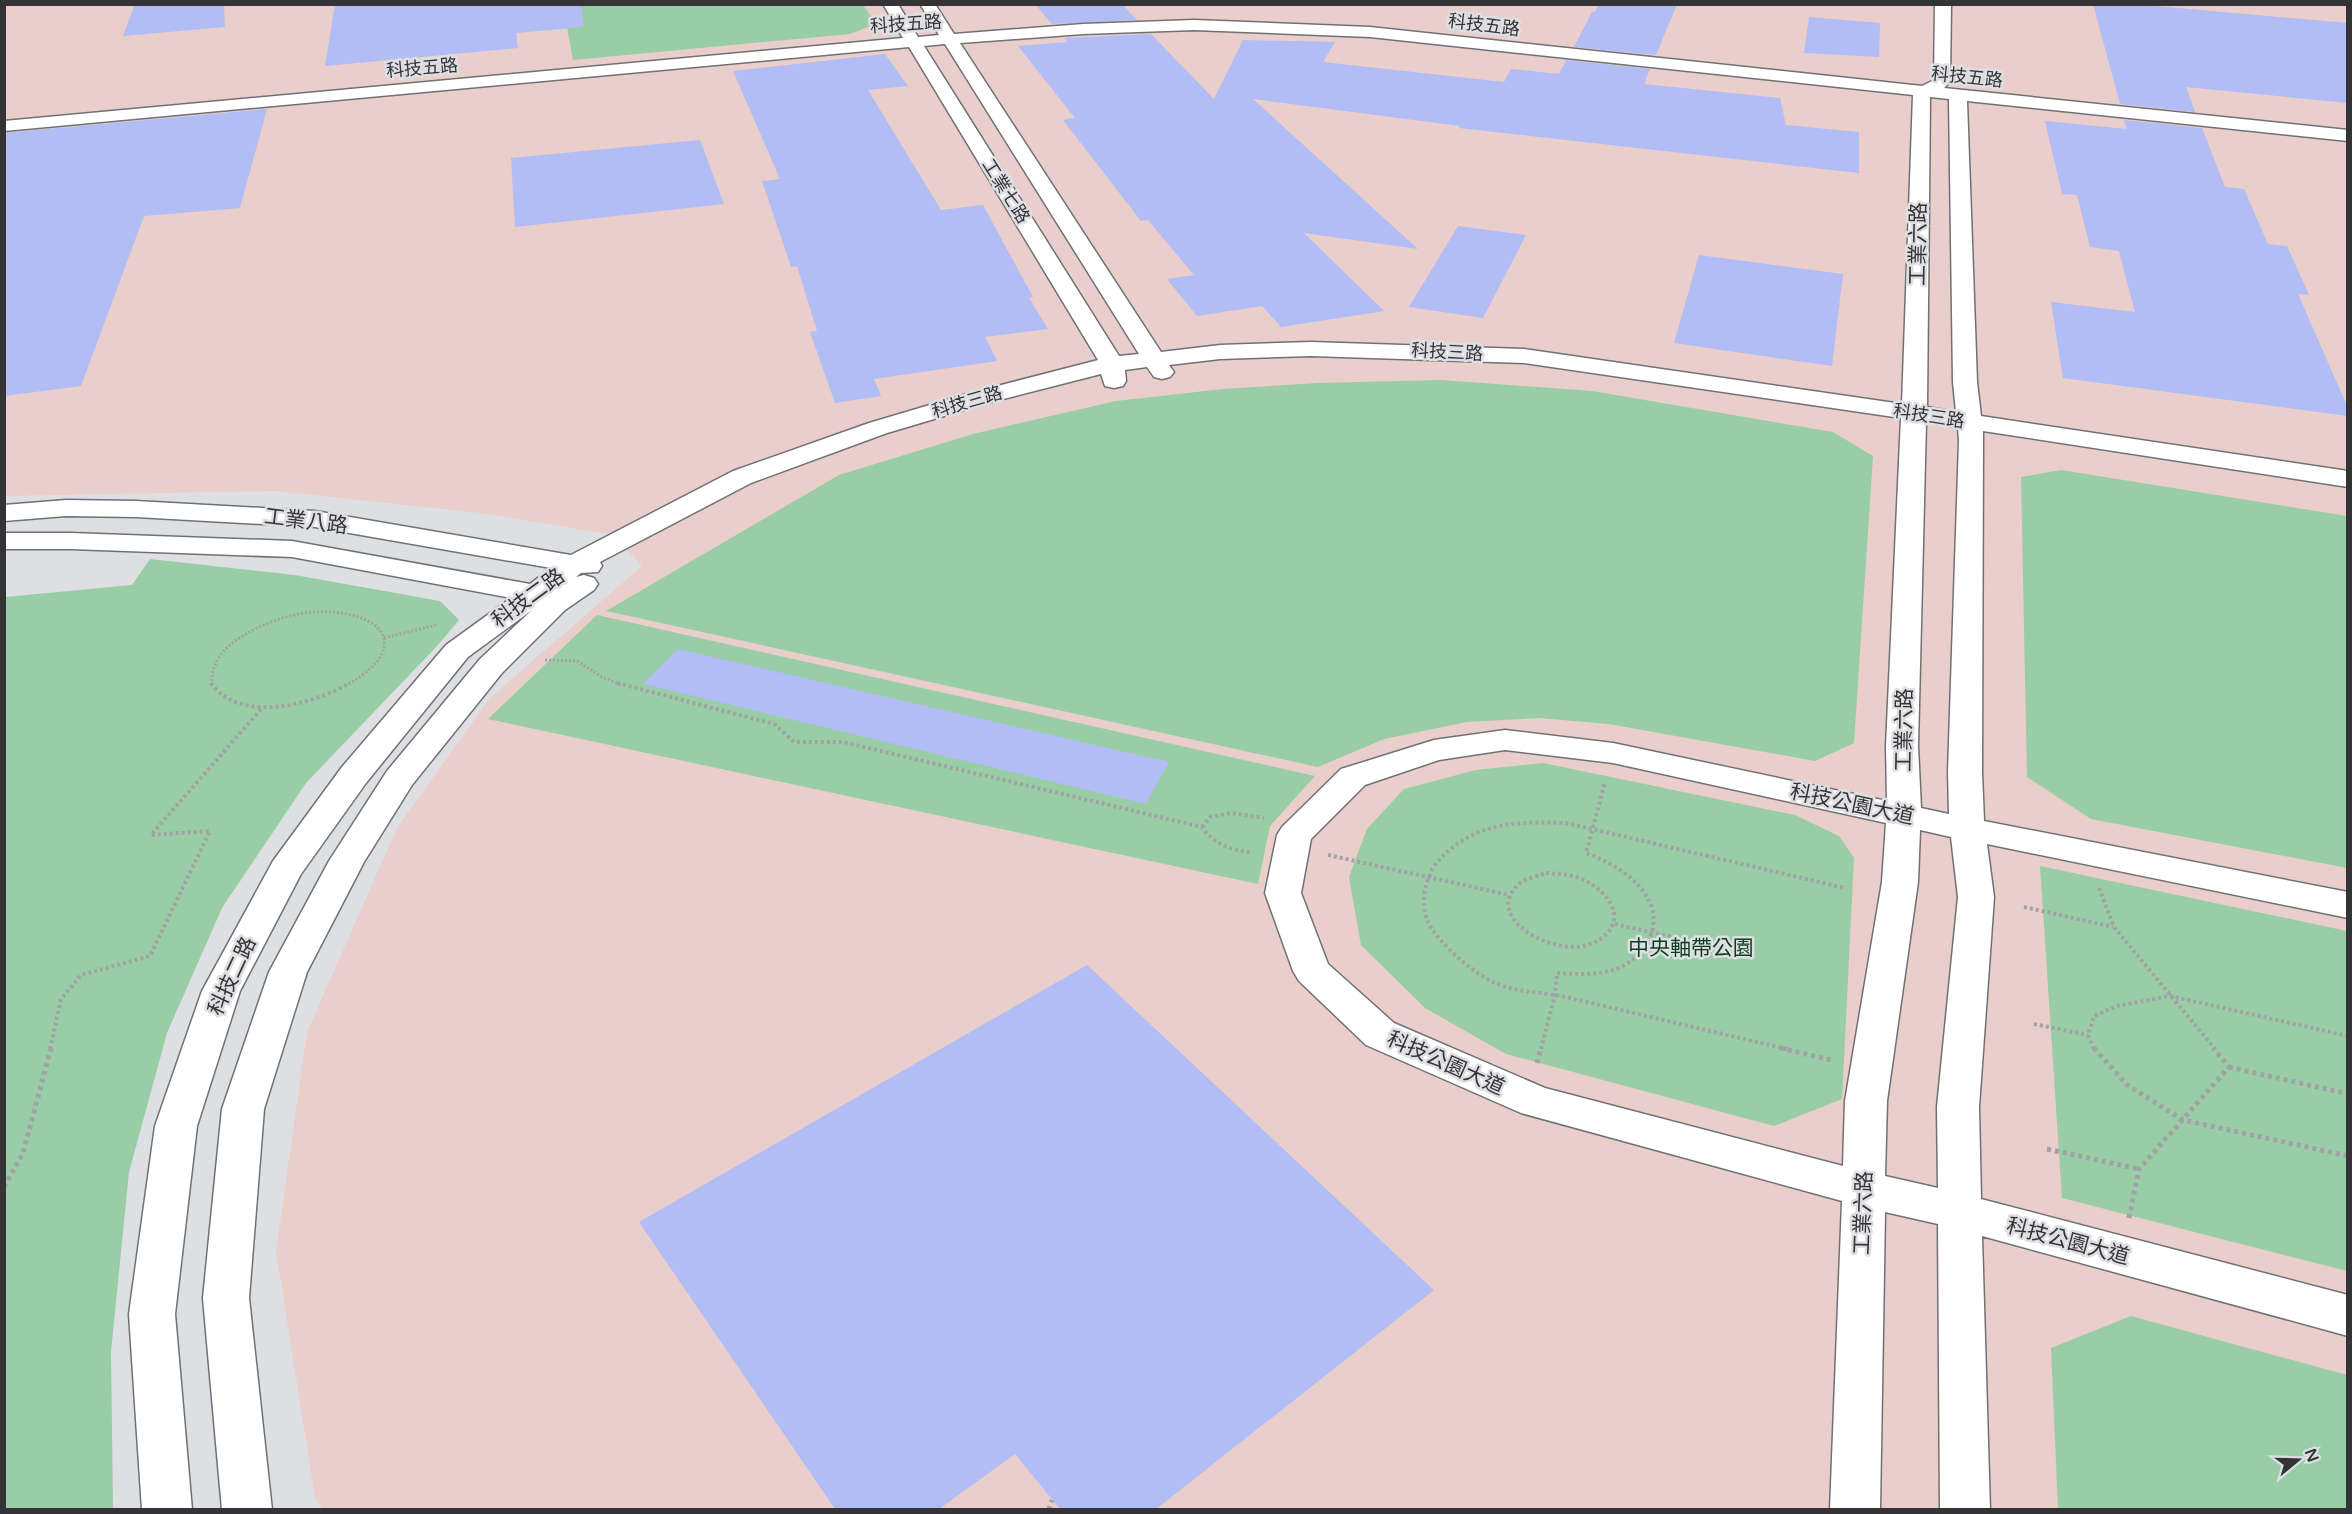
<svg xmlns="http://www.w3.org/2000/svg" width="2352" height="1514" viewBox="0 0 2352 1514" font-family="'Varela Round','Noto Sans TC',sans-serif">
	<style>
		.industrial { fill: #e9cecb }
		.green { fill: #99cda5 }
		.building { fill: #b1bdf4 }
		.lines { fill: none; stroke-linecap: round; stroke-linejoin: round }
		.minor-casing { stroke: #707174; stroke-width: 3 }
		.path-far2 { stroke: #a1a2a5; stroke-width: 3; stroke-dasharray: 2 2; stroke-linecap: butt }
		.path-far1 { stroke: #a1a2a5; stroke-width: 4; stroke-dasharray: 3 3; stroke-linecap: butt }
		.path { stroke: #a1a2a5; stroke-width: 5; stroke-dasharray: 4 4; stroke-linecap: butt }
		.minor { fill: #fff; fill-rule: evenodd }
		.labels { text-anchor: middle; stroke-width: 5; stroke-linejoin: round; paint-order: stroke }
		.far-street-label { font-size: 18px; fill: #343436; stroke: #dedfe3 }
		.street-label { font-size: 21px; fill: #343436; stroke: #dedfe3 }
		.park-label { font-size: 21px; fill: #093e1d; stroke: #dedfe3 }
	</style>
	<rect width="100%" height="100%" fill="#dedfe3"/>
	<!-- industrial -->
	<path class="industrial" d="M 4,5 L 2347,5 L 2347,1509 L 323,1509 L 315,1498 L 276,1251 L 307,1032 L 397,828 L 490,698 L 642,566 L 614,535 L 481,513 L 275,491 L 5,496 Z"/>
	<!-- green -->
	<g class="green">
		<path d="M 563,5 L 863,5 L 876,24 L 850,34 L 573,60 Z"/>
		<path d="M 1441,380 L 1592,391 L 1833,432 L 1873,456 L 1854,743 L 1815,761 L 1609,724 L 1539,718 L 1467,722 L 1384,739 L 1318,767 L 606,611 L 839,475 L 973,434 L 1116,401 L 1223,389 L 1318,383 Z"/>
		<path d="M 2061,470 L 2347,516 L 2347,868 L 2091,819 L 2027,777 L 2021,477 Z"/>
		<path d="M 150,559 L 295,575 L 440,601 L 459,620 L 438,645 L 306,783 L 222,908 L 167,1033 L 129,1172 L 111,1352 L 113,1509 L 5,1509 L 5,597 L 132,585 Z"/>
		<path d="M 597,615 L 1315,776 L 1270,826 L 1258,884 L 488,719 Z"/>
		<path d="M 1543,763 L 1795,815 L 1839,836 L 1854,858 L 1842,1099 L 1774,1126 L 1506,1054 L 1425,1008 L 1361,945 L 1349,877 L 1367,829 L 1404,789 L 1476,770 Z"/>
		<path d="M 2040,866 L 2347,931 L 2347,1271 L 2062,1198 Z"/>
		<path d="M 2131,1316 L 2347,1375 L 2347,1509 L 2058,1509 L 2051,1348 Z"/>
	</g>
	<!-- building -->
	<g class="building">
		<path d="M 135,4 L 224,4 L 225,27 L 123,36 Z"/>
		<path d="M 335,4 L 582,4 L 583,27 L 516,33 L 518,48 L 325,66 Z"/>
		<path d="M 1035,4 L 1122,4 L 1137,20 L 1052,24 Z"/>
		<path d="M 1599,4 L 1677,4 L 1656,55 L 1574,47 L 1592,12 L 1595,12 Z"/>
		<path d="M 2093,4 L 2133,4 L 2348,23 L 2348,103 L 2186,87 L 2195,112 L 2120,104 Z"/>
		<path d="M 1809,17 L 1880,23 L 1879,57 L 1804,53 Z"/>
		<path d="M 1151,34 L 1214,99 L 1243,40 L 1335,42 L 1323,62 L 1504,82 L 1511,69 L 1559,74 L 1566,60 L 1650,69 L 1644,84 L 1780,98 L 1786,125 L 1859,132 L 1859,173 L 1459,128 L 1460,126 L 1253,99 L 1418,249 L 1304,233 L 1384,311 L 1281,327 L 1262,306 L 1197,316 L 1167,279 L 1194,275 L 1148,220 L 1141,221 L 1063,120 L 1075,118 L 1018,46 L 1067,42 L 1064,38 Z"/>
		<path d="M 885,54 L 908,86 L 868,90 L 941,210 L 983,205 L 1033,297 L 1029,298 L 1048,329 L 985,337 L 997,361 L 874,379 L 881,396 L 835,403 L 810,332 L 817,331 L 797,266 L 791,267 L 762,181 L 780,179 L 733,71 Z"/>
		<path d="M 267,109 L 240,208 L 144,216 L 81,386 L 4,396 L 4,133 Z"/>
		<path d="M 2124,120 L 2202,128 L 2225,187 L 2244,189 L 2268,244 L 2287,246 L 2309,295 L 2298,294 L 2348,408 L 2348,416 L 2063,378 L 2051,302 L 2135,312 L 2119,251 L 2090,247 L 2077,195 L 2062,194 L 2045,121 L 2127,129 Z"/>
		<path d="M 700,140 L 724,204 L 515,227 L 511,158 Z"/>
		<path d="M 1458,226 L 1526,235 L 1483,318 L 1409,307 Z"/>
		<path d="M 1699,255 L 1843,274 L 1832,366 L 1674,343 Z"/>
		<path d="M 678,649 L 1169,762 L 1146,804 L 643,684 Z"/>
		<path d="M 1087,965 L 1434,1290 L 1156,1509 L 1060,1509 L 1015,1454 L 939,1509 L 835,1509 L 639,1222 Z"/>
	</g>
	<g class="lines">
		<!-- minor casing -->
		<g class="minor-casing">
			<path id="minor" d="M 883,4 L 898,4 L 918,37 L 939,35 L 920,4 L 935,4 L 954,34 L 1083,24 L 1194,20 L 1370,27 L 1922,86 L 1934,80 L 1935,4 L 1951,4 L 1950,82 L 1944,88 L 2348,130 L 2348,141 L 1967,101 L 1977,382 L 1981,416 L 2348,471 L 2348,487 L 1983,431 L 1982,772 L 1984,821 L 2348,892 L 2348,918 L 1987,844 L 1994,897 L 1979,1107 L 1981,1199 L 2348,1295 L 2348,1336 L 1982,1236 L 1990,1510 L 1940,1510 L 1938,1224 L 1885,1212 L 1880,1510 L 1830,1510 L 1842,1201 L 1521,1113 L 1366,1045 L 1299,981 L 1293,971 L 1265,893 L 1277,835 L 1282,827 L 1341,769 L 1434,740 L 1505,730 L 1613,743 L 1887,801 L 1886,746 L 1901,418 L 1524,363 L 1311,356 L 1220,359 L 1169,365 L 1174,372 L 1170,377 L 1162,379 L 1154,377 L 1147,367 L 1125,370 L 1126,381 L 1123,386 L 1114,388 L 1105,386 L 1101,374 L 988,403 L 887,433 L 751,483 L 600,562 L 602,566 L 598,572 L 581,573 L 576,577 L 584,575 L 594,578 L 598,584 L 594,590 L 565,610 L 502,673 L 412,785 L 364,862 L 307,972 L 264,1109 L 249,1298 L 272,1510 L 222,1510 L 203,1298 L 222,1109 L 269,972 L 329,861 L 387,771 L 480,659 L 532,610 L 468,657 L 366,783 L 301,874 L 240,991 L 197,1126 L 175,1314 L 192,1510 L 142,1510 L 129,1314 L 155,1126 L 202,991 L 273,861 L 342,767 L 446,645 L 511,598 L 292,557 L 71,549 L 4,549 L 4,533 L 71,533 L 292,541 L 530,584 L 551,568 L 315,527 L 136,517 L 66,516 L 4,521 L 4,505 L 66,500 L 136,501 L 315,511 L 571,555 L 733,471 L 869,423 L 970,393 L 1098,360 L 909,47 L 4,131 L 4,121 L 903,38 ZM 1194,30 L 1370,37 L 1913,95 L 1902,404 L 1524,349 L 1311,342 L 1220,345 L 1161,352 L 960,43 L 1083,34 ZM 945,44 L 1139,354 L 1119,356 L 924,46 ZM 1930,97 L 1949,99 L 1953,382 L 1956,412 L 1927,407 ZM 1926,422 L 1958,427 L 1959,441 L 1948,772 L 1949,814 L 1921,808 L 1918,746 ZM 1505,750 L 1613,763 L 1886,823 L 1882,882 L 1845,1101 L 1843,1166 L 1545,1088 L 1394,1023 L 1328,964 L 1301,893 L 1311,839 L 1365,785 L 1439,760 ZM 1920,830 L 1951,837 L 1958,897 L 1937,1107 L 1938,1188 L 1885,1176 L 1887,1101 L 1918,882 Z"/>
		</g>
		<!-- path-far2 -->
		<g class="path-far2">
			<path d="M 384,638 L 436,625"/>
			<path d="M 545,660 L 577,661 L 602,677 L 621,685"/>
			<path d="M 212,685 C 210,664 224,647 241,637 C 261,624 291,613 315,612 C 379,609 417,645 347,685"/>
		</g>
		<!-- path-far1 -->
		<g class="path-far1">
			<path d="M 211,683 C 241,725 313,704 350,683"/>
			<path d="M 617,683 L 774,724 L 794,742 L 843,742 L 1202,827 C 1215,845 1231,850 1253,853"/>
			<path d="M 1202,827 L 1210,817 L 1231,813 L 1264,818"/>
			<path d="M 1328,855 L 1509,895"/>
			<path d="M 1546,873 C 1558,874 1571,874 1582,879 C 1612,893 1631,925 1593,943 C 1556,960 1479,917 1520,883 C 1527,878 1538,876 1546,873 Z"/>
			<path d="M 2099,888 L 2114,927 L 2215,1049"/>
			<path d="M 2024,907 L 2113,927"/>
			<path d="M 1615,924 L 1743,953"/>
			<path d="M 2034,1024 L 2088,1035"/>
			<path d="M 50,1049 L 61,999 L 81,975 L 150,956 L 210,831 L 151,835 L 263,707"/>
			<path d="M 1541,1049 L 1555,994 L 1557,973 C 1578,974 1601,976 1621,967 C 1633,961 1644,951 1650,938 C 1667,895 1621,866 1586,853 L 1605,782"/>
			<path d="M 1787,1049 C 1714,1032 1642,1015 1570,998 C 1545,992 1518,993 1495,983 C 1473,973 1438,943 1428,922 C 1419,903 1426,873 1440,859 C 1475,822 1518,821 1566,823 L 1845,888"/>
			<path d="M 2094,1049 L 2088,1035 L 2094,1016 L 2117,1006 L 2170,996 L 2348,1036"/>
		</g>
		<!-- path -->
		<g class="path">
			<path d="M 1780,1048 L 1831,1060"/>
			<path d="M 2094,1048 L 2127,1085 L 2183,1120 L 2348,1156"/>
			<path d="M 1537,1063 L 1541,1048"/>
			<path d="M 2229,1067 L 2348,1094"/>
			<path d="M 2047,1149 L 2139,1169"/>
			<path d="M 4,1187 L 23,1153 L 51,1048"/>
			<path d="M 2129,1218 L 2139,1169 L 2229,1067 L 2213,1048"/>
			<path d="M 1049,1510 L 1052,1500"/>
		</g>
		<!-- minor -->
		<use href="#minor" class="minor"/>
	</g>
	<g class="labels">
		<!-- far-street labels -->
		<g class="far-street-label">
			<text transform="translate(906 24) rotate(-4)" y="6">科技五路</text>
			<text transform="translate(1484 25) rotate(7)" y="6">科技五路</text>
			<text transform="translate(422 68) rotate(-5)" y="6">科技五路</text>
			<text transform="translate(1967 77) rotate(6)" y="6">科技五路</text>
			<text transform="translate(1006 191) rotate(58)" y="6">工業七路</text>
			<text transform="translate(1447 352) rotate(3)" y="6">科技三路</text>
			<text transform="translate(967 402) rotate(-16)" y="6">科技三路</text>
			<text transform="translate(1929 416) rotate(9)" y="6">科技三路</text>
		</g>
		<!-- street labels -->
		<g class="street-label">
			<text transform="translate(1918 244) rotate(-89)" y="7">工業六路</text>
			<text transform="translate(306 521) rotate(7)" y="7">工業八路</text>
			<text transform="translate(528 598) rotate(-36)" y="7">科技二路</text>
			<text transform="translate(1904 730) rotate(-89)" y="7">工業六路</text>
			<text transform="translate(1852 804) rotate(12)" y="7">科技公園大道</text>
			<text transform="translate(232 976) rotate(-65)" y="7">科技二路</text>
			<text transform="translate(1446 1063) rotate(24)" y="7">科技公園大道</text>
			<text transform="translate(1863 1213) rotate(-88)" y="7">工業六路</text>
			<text transform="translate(2068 1241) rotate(15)" y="7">科技公園大道</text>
		</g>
		<!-- park labels -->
		<g class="park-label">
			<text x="1691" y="955">中央軸帶公園</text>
		</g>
	</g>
	<!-- border -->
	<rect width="2352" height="1514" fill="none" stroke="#343436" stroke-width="12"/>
	<!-- north arrow -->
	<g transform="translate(2298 1460) rotate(71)" stroke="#dedfe3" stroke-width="4.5" paint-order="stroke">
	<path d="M0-4.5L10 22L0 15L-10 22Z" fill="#343436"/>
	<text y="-9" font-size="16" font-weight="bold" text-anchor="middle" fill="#343436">N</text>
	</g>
</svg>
